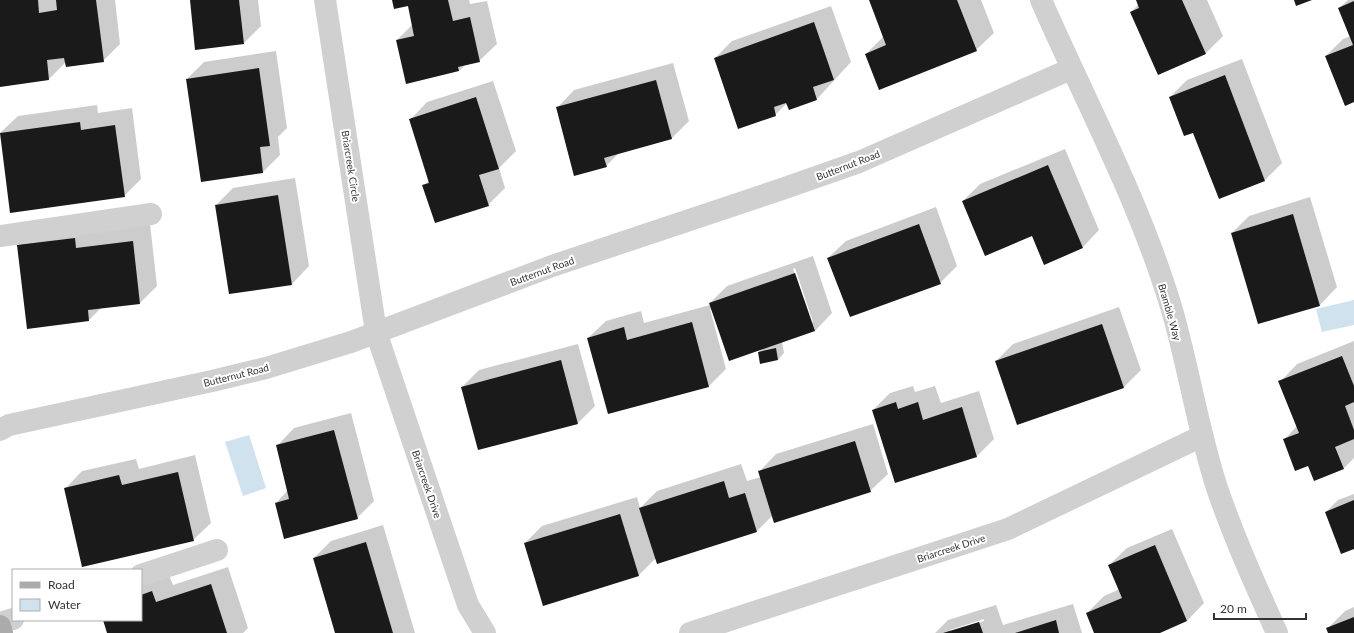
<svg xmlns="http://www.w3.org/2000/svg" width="1354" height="633" viewBox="0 0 1354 633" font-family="Lato,sans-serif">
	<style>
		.water { fill: #cfe2ee }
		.shadow { fill: #0003; fill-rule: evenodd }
		.building { fill: #1a1a1a }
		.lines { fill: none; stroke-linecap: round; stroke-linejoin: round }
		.minor { stroke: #d0d0d0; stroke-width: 22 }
		.major { stroke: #ababab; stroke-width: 22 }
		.labels { text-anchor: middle; stroke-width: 4; stroke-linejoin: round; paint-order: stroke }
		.street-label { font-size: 10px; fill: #333; stroke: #fff }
	</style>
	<rect width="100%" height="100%" fill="#fff"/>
	<!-- water -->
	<g class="water">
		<path d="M 1354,300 L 1354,325 L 1322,332 L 1316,309 Z"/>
		<path d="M 249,435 L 266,488 L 243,496 L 225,442 Z"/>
	</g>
	<!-- shadow -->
	<g class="shadow">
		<path d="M 0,0 L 115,0 L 120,44 L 103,61 L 66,62 L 49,79 L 0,85 Z"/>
		<path d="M 191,0 L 258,0 L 261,26 L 244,43 Z"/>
		<path d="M 393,0 L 469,0 L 470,4 L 487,1 L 497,44 L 479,61 L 465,65 L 459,71 L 397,40 L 413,24 L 408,5 Z"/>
		<path d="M 870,0 L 981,0 L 994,33 L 976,50 L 866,54 L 883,37 Z"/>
		<path d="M 1137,0 L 1207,0 L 1223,36 L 1206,53 L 1159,74 L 1131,12 L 1139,4 Z"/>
		<path d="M 1348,0 L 1354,0 L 1354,101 L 1326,56 L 1343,39 L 1351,36 L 1339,8 Z"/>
		<path d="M 831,6 L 851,62 L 817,99 L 787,103 L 775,115 L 715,58 L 732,41 Z"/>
		<path d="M 276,51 L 287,128 L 278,137 L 280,155 L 263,172 L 202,181 L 187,79 L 204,62 Z"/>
		<path d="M 1242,59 L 1282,163 L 1264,181 L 1193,131 L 1170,97 L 1187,80 Z"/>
		<path d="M 673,63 L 689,121 L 672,138 L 620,152 L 606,166 L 557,108 L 574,90 Z"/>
		<path d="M 493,81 L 516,151 L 499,168 L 505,188 L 488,205 L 424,186 L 429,180 L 410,120 L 427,102 Z"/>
		<path d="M 97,105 L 98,113 L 132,108 L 141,179 L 124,196 L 0,133 L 18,116 Z"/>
		<path d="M 1065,149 L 1099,230 L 1082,248 L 1033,235 L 963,201 L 980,184 Z"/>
		<path d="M 295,178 L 309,266 L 292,284 L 216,205 L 233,188 Z"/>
		<path d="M 1310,197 L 1337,287 L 1320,305 L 1259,323 L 1232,233 L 1249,216 Z"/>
		<path d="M 936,207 L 957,266 L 940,283 L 828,258 L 846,241 Z"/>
		<path d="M 150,224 L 157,286 L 140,303 L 101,308 L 89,320 L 18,245 L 35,228 Z"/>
		<path d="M 813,256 L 832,313 L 815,331 L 782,342 L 784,353 L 778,360 L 759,352 L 763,348 L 710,309 L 726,369 L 709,386 L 609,413 L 588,338 L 606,321 L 641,311 L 644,323 L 710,305 L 710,303 L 727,286 ZM 795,268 L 813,322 L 811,322 L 793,269 Z"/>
		<path d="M 1119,307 L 1141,370 L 1124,387 L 996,361 L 1013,344 Z"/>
		<path d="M 1354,341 L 1354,458 L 1343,469 L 1308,465 L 1284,440 L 1297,426 L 1280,382 L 1297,364 Z"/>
		<path d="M 578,344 L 595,406 L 578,423 L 462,387 L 479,370 Z"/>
		<path d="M 913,386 L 915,392 L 935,386 L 941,403 L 979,391 L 994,439 L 977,456 L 895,482 L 873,410 L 890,393 Z"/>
		<path d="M 351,413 L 374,501 L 357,518 L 276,503 L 288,490 L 277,446 L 294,428 Z"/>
		<path d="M 873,424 L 888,474 L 870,491 L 772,516 L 756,532 L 656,558 L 638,576 L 525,543 L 542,526 L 637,497 L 640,508 L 657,491 L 741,464 L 747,481 L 761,477 L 759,472 L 776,454 Z"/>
		<path d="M 195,455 L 211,523 L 193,540 L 65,489 L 82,471 L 136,459 L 139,469 Z"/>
		<path d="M 1354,494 L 1354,548 L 1326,512 L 1338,500 Z"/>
		<path d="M 383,525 L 415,633 L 336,633 L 314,558 L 331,541 Z"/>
		<path d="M 1172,529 L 1204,603 L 1187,621 L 1157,633 L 1095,633 L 1087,613 L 1104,596 L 1120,589 L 1109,565 L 1127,548 Z"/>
		<path d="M 228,567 L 248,628 L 243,633 L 108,633 L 104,620 L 141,620 L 141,584 L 169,575 L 173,585 Z"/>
		<path d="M 1073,604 L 1082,633 L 935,633 L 948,620 L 996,605 L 1003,625 ZM 984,619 L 984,621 L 950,632 L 950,630 Z"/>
		<path d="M 1354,607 L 1354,633 L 1330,633 L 1328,628 L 1345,611 Z"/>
	</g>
	<!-- building -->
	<g class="building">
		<path d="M 0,0 L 38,0 L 39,13 L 57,10 L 56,0 L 96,0 L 104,62 L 66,67 L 64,58 L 47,60 L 49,80 L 0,87 Z"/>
		<path d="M 190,0 L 239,0 L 244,44 L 195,50 Z"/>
		<path d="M 392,0 L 448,0 L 453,21 L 470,17 L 480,62 L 458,67 L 459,71 L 406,84 L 396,40 L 414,36 L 408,6 L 394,9 Z"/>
		<path d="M 869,0 L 957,0 L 977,51 L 879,90 L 865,54 L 886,45 Z"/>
		<path d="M 1136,0 L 1182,0 L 1206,54 L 1158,75 L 1130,12 L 1139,8 Z"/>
		<path d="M 1294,0 L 1312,0 L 1296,6 Z"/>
		<path d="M 1354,1 L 1354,102 L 1345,106 L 1325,56 L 1353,45 L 1338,8 Z"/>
		<path d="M 814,22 L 834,80 L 813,87 L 817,100 L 789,110 L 786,103 L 774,107 L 776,116 L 738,129 L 714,58 Z"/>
		<path d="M 259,68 L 270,146 L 260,147 L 263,173 L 201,182 L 186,79 Z"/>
		<path d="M 1225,75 L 1265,181 L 1219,199 L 1193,133 L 1184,136 L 1169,97 Z"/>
		<path d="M 656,80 L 672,139 L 604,158 L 607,167 L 574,176 L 556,107 Z"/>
		<path d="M 476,97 L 499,169 L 479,175 L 489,206 L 435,223 L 422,185 L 429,183 L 409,119 Z"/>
		<path d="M 80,122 L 81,130 L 115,125 L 125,197 L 10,213 L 0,133 Z"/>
		<path d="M 1048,165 L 1083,248 L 1044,265 L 1032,236 L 985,256 L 962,201 Z"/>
		<path d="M 278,195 L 292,285 L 229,294 L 215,205 Z"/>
		<path d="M 1293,214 L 1320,306 L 1258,324 L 1231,233 Z"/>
		<path d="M 919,224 L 941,284 L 850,317 L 827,258 Z"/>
		<path d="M 75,238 L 76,248 L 133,241 L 140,304 L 88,310 L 89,321 L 27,329 L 17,245 Z"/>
		<path d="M 795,273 L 815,331 L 729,361 L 709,303 Z"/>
		<path d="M 692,322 L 709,387 L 608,414 L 587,338 L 624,327 L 627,340 Z"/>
		<path d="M 1102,324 L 1124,388 L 1017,425 L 995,361 Z"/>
		<path d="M 776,348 L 778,360 L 760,364 L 758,352 Z"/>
		<path d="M 1342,356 L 1354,386 L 1354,402 L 1345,406 L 1354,430 L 1354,439 L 1335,447 L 1344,469 L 1314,481 L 1308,466 L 1295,471 L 1283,439 L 1299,433 L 1278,381 Z"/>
		<path d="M 561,360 L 578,424 L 478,450 L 461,387 Z"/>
		<path d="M 896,402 L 898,409 L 918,402 L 923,420 L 962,407 L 977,457 L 895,483 L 872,410 Z"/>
		<path d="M 334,430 L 358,519 L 284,539 L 275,503 L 289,499 L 276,445 Z"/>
		<path d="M 855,441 L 871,492 L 774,523 L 758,471 Z"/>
		<path d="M 178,472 L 194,541 L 82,567 L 64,488 L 119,475 L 122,485 Z"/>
		<path d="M 724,481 L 729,498 L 745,493 L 757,532 L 657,564 L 639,508 Z"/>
		<path d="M 1354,500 L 1354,549 L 1341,554 L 1325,512 Z"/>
		<path d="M 620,514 L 639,576 L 543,606 L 524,543 Z"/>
		<path d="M 366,542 L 393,633 L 335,633 L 313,558 Z"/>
		<path d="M 1155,545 L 1187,621 L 1160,633 L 1094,633 L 1086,613 L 1122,598 L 1108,565 Z"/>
		<path d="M 211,584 L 227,633 L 107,633 L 103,620 L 141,620 L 141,595 L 152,591 L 156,602 Z"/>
		<path d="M 1354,617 L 1354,633 L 1328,633 L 1326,628 Z"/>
		<path d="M 1056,620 L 1059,633 L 1015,633 Z"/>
		<path d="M 979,622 L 983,633 L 943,633 Z"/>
	</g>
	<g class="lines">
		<!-- minor -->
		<g class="minor">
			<path d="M 325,0 L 376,332 L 468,605 L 485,633"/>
			<path d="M 1041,0 C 1086,103 1140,202 1172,310 C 1189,369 1198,430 1217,488 C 1234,538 1256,586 1277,633"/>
			<path d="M 0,236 L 151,214"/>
			<path d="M 0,430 L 9,425 L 212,381 L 266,368 L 351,342 L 552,266 L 782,189 L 859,162 L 1071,69"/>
			<path d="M 141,575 L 217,550"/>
			<path d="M 0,623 L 13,619"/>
			<path d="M 690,633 L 1008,529 L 1202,436"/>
		</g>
		<!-- major -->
		<path class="major" d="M 0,626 L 2,633"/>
	</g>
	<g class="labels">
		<!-- street labels -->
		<g class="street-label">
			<text transform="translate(848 165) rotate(-21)" y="4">Butternut Road</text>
			<text transform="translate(351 166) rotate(81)" y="4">Briarcreek Circle</text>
			<text transform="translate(542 271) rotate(-20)" y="4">Butternut Road</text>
			<text transform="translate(1170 312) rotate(74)" y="4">Bramble Way</text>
			<text transform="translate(236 375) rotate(-14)" y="4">Butternut Road</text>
			<text transform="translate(427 484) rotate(71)" y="4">Briarcreek Drive</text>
			<text transform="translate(951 548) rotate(-18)" y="4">Briarcreek Drive</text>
		</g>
	</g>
	<!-- legend -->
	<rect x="12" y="569" width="130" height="52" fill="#ffffff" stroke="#adadad"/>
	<rect x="20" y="582" width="20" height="6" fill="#ababab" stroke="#adadad"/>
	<text x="48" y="589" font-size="12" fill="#333333">Road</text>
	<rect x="20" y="599" width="20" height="12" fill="#cfe2ee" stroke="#adadad"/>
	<text x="48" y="609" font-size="12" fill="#333333">Water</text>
	<!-- scale -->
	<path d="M1214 613v6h92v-6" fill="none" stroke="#333333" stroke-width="2"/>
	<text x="1220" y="613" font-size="12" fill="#333333" stroke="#ffffff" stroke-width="3" paint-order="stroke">20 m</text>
</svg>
